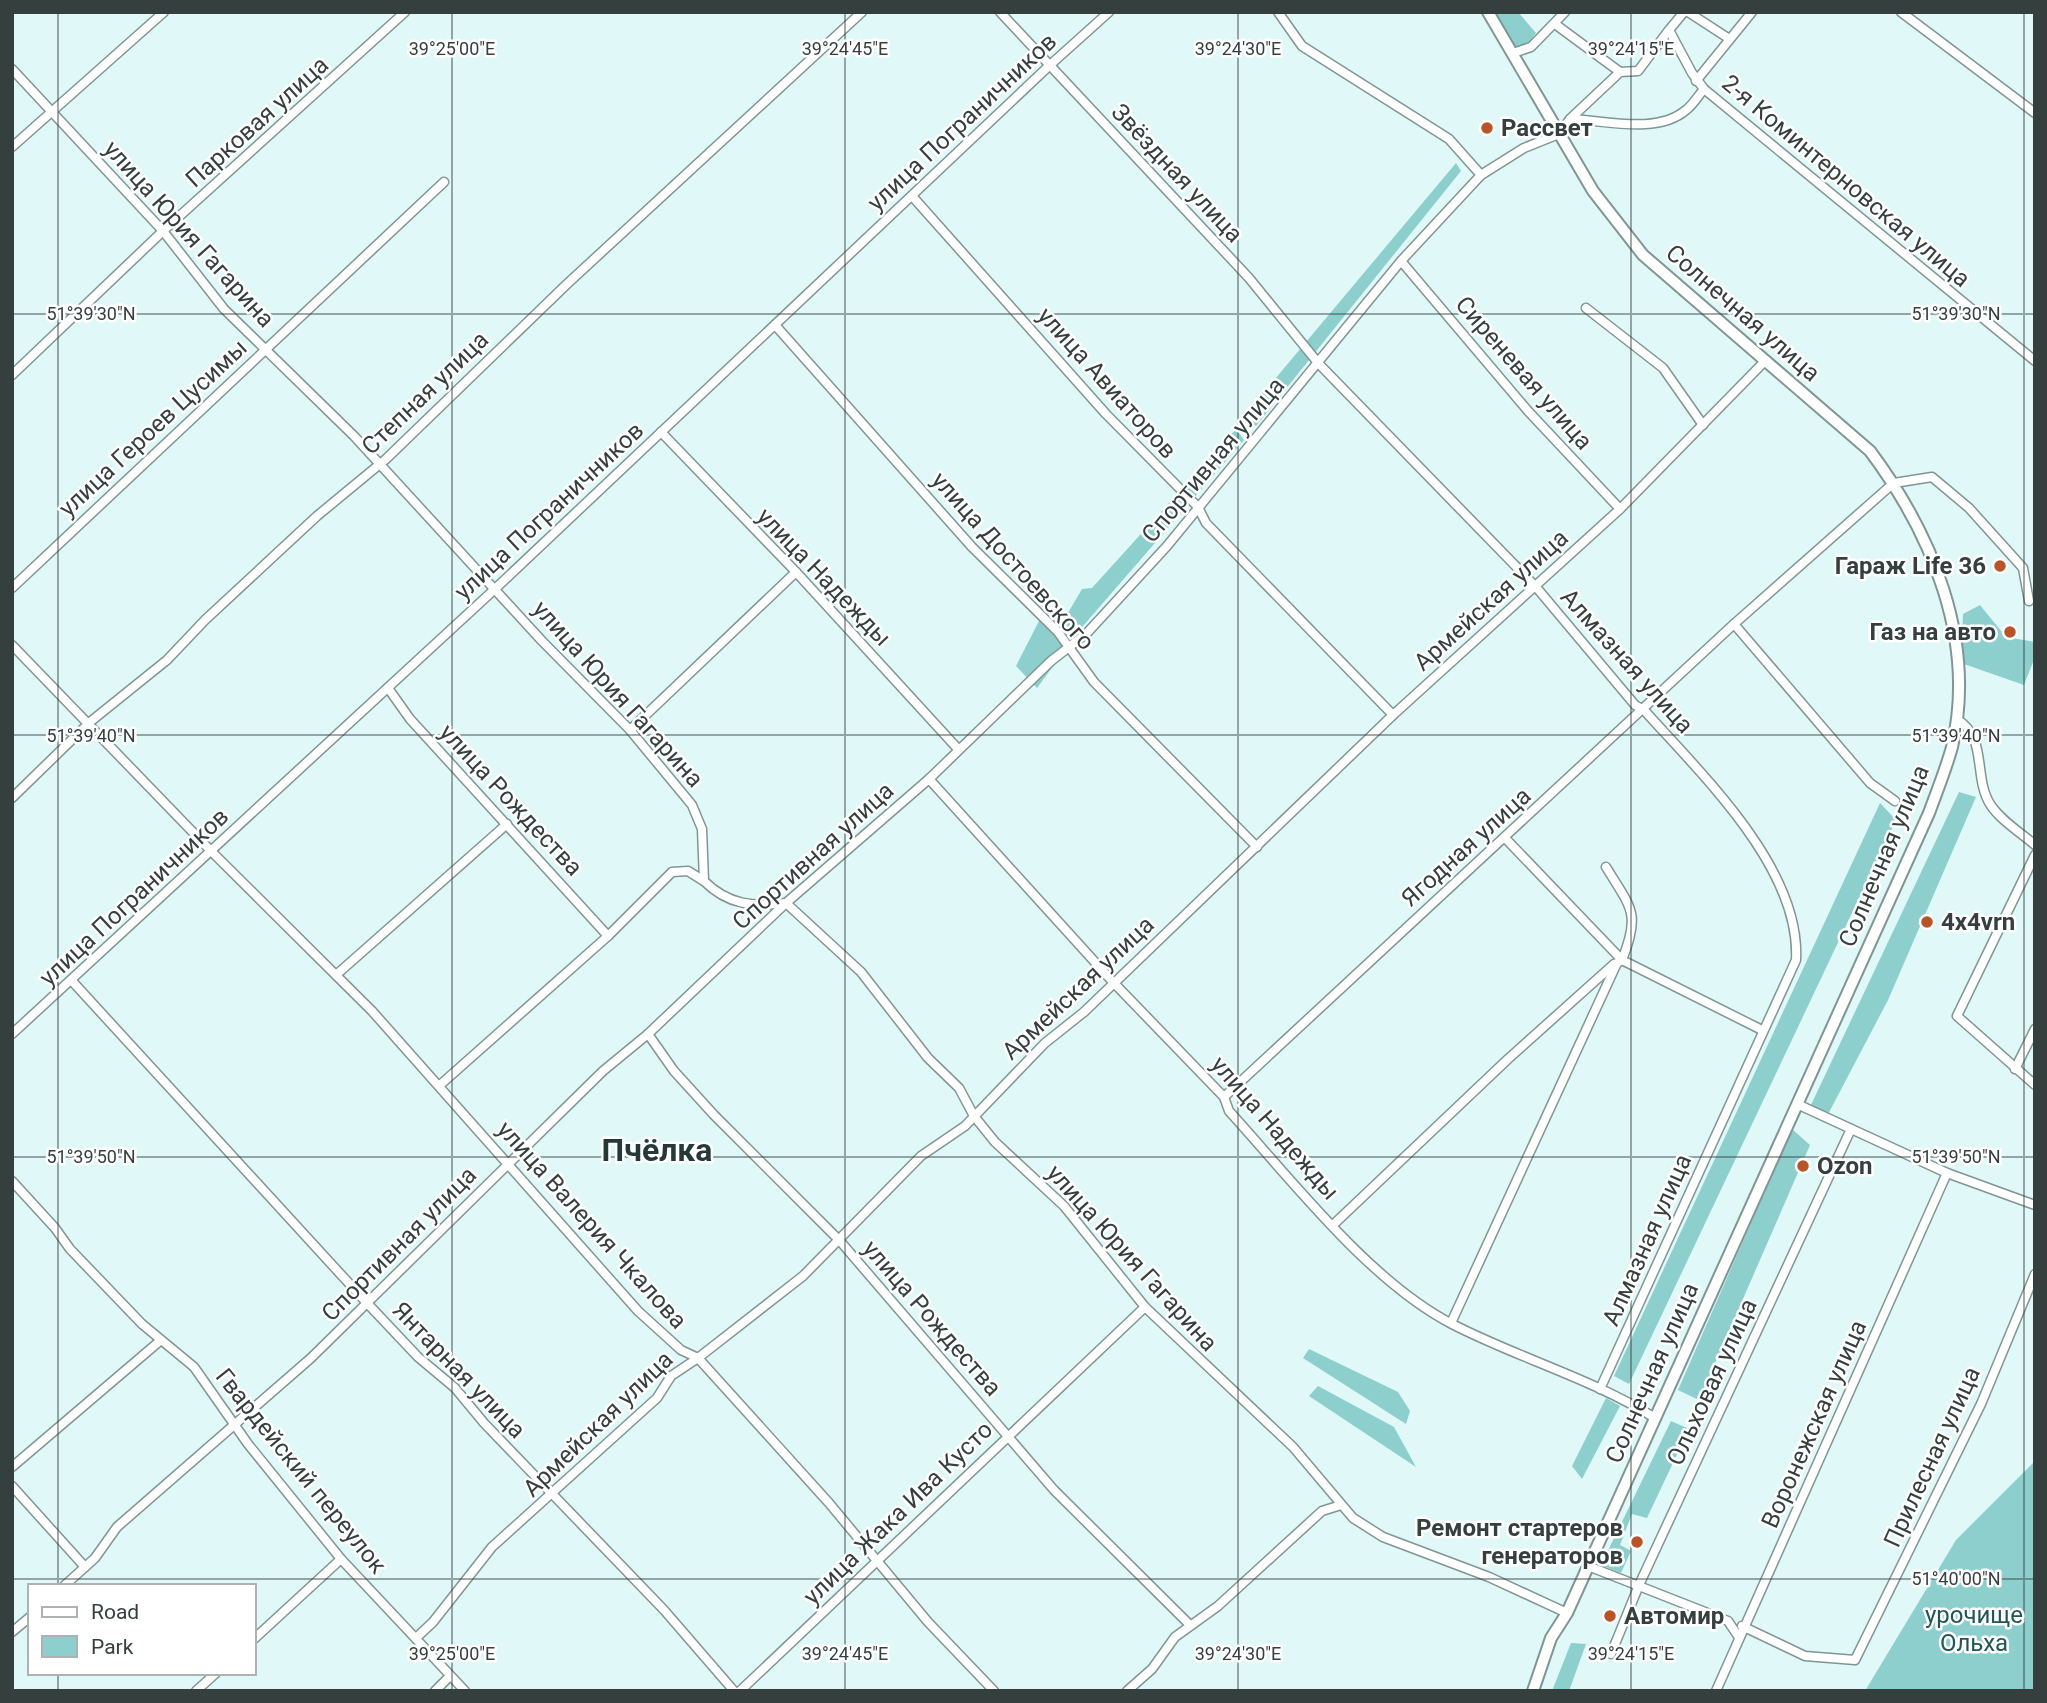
<svg xmlns="http://www.w3.org/2000/svg" width="2047" height="1703" viewBox="0 0 2047 1703" font-family="Roboto,sans-serif">
	<style>
		.green { fill: #8ccfcc }
		.lines { fill: none; stroke-linecap: round; stroke-linejoin: round }
		.minor-casing { stroke: #809695; stroke-width: 11 }
		.tertiary-casing { stroke: #809695; stroke-width: 14 }
		.minor { stroke: #fff; stroke-width: 8 }
		.tertiary { stroke: #fff; stroke-width: 10 }
		.ticks { fill: none; stroke: #353f3e; stroke-width: 2; stroke-opacity: 0.45 }
		.poi-dot { fill: #ba5427; stroke: #fff; stroke-width: 2.5 }
		.labels { text-anchor: middle; stroke-width: 5; stroke-linejoin: round; paint-order: stroke }
		.street-label { font-size: 24px; fill: #353f3e; stroke: #fff }
		.poi-label { font-size: 24px; font-weight: bold; fill: #353f3e; stroke: #fff; text-anchor: start }
		.park-label { font-size: 24px; fill: #205755; stroke: #fff }
		.district-label { font-size: 32px; font-weight: bold; fill: #253938; stroke: #fff }
		.ticks-label { font-size: 18px; text-anchor: middle; fill: #353f3e; stroke: #fff; stroke-width: 5; stroke-linejoin: round; paint-order: stroke }
	</style>
	<rect width="100%" height="100%" fill="#e0f8f7"/>
	<!-- green -->
	<g class="green">
		<path d="M 1495,12 L 1518,12 L 1536,33 L 1529,42 L 1516,47 Z"/>
		<path d="M 1456,163 L 1461,171 L 1256,426 L 1244,416 Z"/>
		<path d="M 1236,429 L 1244,440 L 1077,633 L 1062,623 L 1082,589 L 1092,588 Z"/>
		<path d="M 1980,605 L 2006,637 L 2035,642 L 2035,657 L 2024,685 L 1961,663 L 1963,614 Z"/>
		<path d="M 1039,621 L 1049,621 L 1065,650 L 1037,688 L 1016,666 Z"/>
		<path d="M 1959,792 L 1976,797 L 1888,1000 L 1825,1120 L 1810,1107 Z"/>
		<path d="M 1880,803 L 1896,820 L 1629,1384 L 1614,1376 Z"/>
		<path d="M 1792,1129 L 1810,1145 L 1699,1400 L 1678,1390 Z"/>
		<path d="M 1309,1349 L 1398,1392 L 1410,1411 L 1406,1424 L 1303,1358 Z"/>
		<path d="M 1318,1386 L 1394,1427 L 1416,1467 L 1309,1396 Z"/>
		<path d="M 1606,1398 L 1620,1406 L 1582,1479 L 1572,1466 Z"/>
		<path d="M 1671,1421 L 1689,1429 L 1647,1518 L 1632,1514 L 1620,1545 L 1631,1551 L 1621,1573 L 1601,1565 Z"/>
		<path d="M 2035,1461 L 2035,1691 L 1865,1691 L 1956,1540 Z"/>
		<path d="M 1571,1643 L 1586,1644 L 1569,1691 L 1552,1691 Z"/>
	</g>
	<g class="lines">
		<!-- minor casing -->
		<g class="minor-casing">
			<g id="minor">
				<path d="M 1000,12 L 1249,278 L 1319,364 L 1536,587 L 1635,705 L 1644,710 C 1701,774 1801,868 1796,960 L 1600,1389"/>
				<path d="M 1278,12 L 1302,46 L 1449,139 L 1481,175"/>
				<path d="M 1684,12 L 1669,30 L 1692,73 L 1704,89 L 2035,361"/>
				<path d="M 1688,12 L 1728,38"/>
				<path d="M 1901,12 L 2035,113"/>
				<path d="M 1555,24 L 1620,72"/>
				<path d="M 1513,53 L 1531,47 L 1565,12"/>
				<path d="M 12,69 L 163,231 L 224,309 L 354,436 L 542,641 L 630,730 L 692,805 L 702,829 L 704,881 C 728,905 753,907 786,903"/>
				<path d="M 1696,81 L 1752,12"/>
				<path d="M 1570,119 L 1620,72 L 1638,71 L 1669,30"/>
				<path d="M 12,147 L 164,12"/>
				<path d="M 912,196 L 1106,414 L 1198,507 L 1206,523 L 1393,715"/>
				<path d="M 1401,261 L 1528,411 L 1620,509"/>
				<path d="M 1586,308 L 1663,368 L 1703,425"/>
				<path d="M 775,325 L 972,547 L 1058,632 L 1094,682 L 1257,847"/>
				<path d="M 12,375 L 163,231 L 405,12"/>
				<path d="M 661,432 L 796,572 L 958,749"/>
				<path d="M 12,588 L 444,182"/>
				<path d="M 1734,624 L 1870,783 L 1895,801"/>
				<path d="M 12,645 L 212,852 L 372,1011 L 638,1311 L 681,1350 L 698,1358 L 829,1503 L 928,1622 L 994,1691"/>
				<path d="M 388,688 L 410,719 L 608,936"/>
				<path d="M 1956,719 C 1988,736 1973,777 1990,804 C 1999,819 2021,833 2035,845"/>
				<path d="M 630,730 L 796,572"/>
				<path d="M 929,779 L 1113,982 L 1224,1097 L 1229,1111 C 1292,1180 1369,1281 1452,1324 C 1518,1358 1591,1378 1655,1418"/>
				<path d="M 12,798 L 90,722 L 167,660 L 205,620 L 317,516 L 386,459 L 567,284 L 862,12"/>
				<path d="M 1505,838 L 1622,960 C 1641,913 1631,908 1606,867"/>
				<path d="M 2035,855 L 1957,1016 L 2035,1085"/>
				<path d="M 786,903 L 861,972 L 928,1058 L 959,1088 L 974,1116 L 995,1142 L 1064,1206 L 1145,1307 L 1293,1447 L 1353,1518 L 1383,1537 L 1489,1577 L 1567,1613"/>
				<path d="M 336,975 L 507,824"/>
				<path d="M 72,981 L 367,1303 L 418,1357 L 455,1388 L 484,1423 L 664,1610 L 734,1691"/>
				<path d="M 12,1034 L 496,588 L 1050,65 L 1109,12"/>
				<path d="M 648,1034 L 674,1071 L 714,1115 L 840,1241 L 1054,1490 L 1190,1625"/>
				<path d="M 2015,1069 L 2035,1029"/>
				<path d="M 440,1085 L 608,936 L 672,872 L 688,871 L 704,881"/>
				<path d="M 1224,1097 L 1734,624 L 1888,488 L 1894,483 L 1932,477 L 1969,508 L 2023,568 L 2029,601"/>
				<path d="M 1797,1104 L 1947,1173 L 2035,1205"/>
				<path d="M 12,1181 L 55,1228 L 70,1249 L 142,1324 L 194,1367 L 248,1444 L 341,1559 L 465,1691"/>
				<path d="M 1334,1224 L 1508,1059 L 1614,964"/>
				<path d="M 1451,1323 L 1617,963 L 1622,960 L 1762,1030"/>
				<path d="M 12,1467 L 161,1340"/>
				<path d="M 12,1486 L 85,1567"/>
				<path d="M 1588,1566 L 1728,1621 L 1738,1636"/>
				<path d="M 64,1586 L 95,1558 L 117,1527 L 311,1358 L 603,1071 L 648,1034 L 786,903 L 929,779 L 1051,661 L 1087,633 L 1167,546 L 1401,261 L 1481,175 L 1524,148 L 1559,134 L 1570,119 C 1604,120 1657,135 1686,110 C 1693,105 1698,96 1704,89"/>
				<path d="M 1742,1626 L 1805,1656 L 1855,1660 L 1981,1404 L 2035,1274"/>
				<path d="M 12,1632 L 30,1617"/>
				<path d="M 416,1638 L 433,1622 L 492,1547 L 657,1398 L 671,1376 L 698,1358 L 803,1276 L 921,1156 L 965,1126 L 1045,1043 L 1084,1012 L 1393,715 L 1620,509 L 1766,360"/>
				<path d="M 254,1639 L 341,1559"/>
				<path d="M 1611,1654 L 1639,1585 L 1851,1129"/>
				<path d="M 196,1691 L 216,1673"/>
				<path d="M 435,1691 L 450,1676"/>
				<path d="M 740,1691 L 1145,1307"/>
				<path d="M 1127,1691 L 1152,1669 L 1175,1637 L 1218,1606 L 1322,1511 L 1341,1505"/>
				<path d="M 1716,1691 L 1947,1173"/>
			</g>
		</g>
		<!-- tertiary casing -->
		<g class="tertiary-casing">
			<path id="tertiary" d="M 1488,12 L 1593,191 L 1643,255 L 1870,451 C 1932,534 1977,641 1952,747 C 1946,769 1937,791 1929,813 L 1567,1613 L 1551,1638 L 1533,1691"/>
		</g>
		<!-- minor -->
		<use href="#minor" class="minor"/>
		<!-- tertiary -->
		<use href="#tertiary" class="tertiary"/>
	</g>
	<!-- ticks -->
	<path class="ticks" d="M 58,12 L 58,1586M 452,12 L 452,1691M 845,12 L 845,1691M 1238,12 L 1238,1691M 1631,12 L 1631,1691M 2024,12 L 2024,1691M 12,314 L 2035,314M 12,735 L 2035,735M 12,1157 L 2035,1157M 12,1579 L 2035,1579M 58,1673 L 58,1691"/>
	<!-- markers -->
	<g class="poi-dot">
		<circle cx="1487" cy="128" r="7"/>
		<circle cx="2000" cy="566" r="7"/>
		<circle cx="2010" cy="632" r="7"/>
		<circle cx="1927" cy="922" r="7"/>
		<circle cx="1803" cy="1166" r="7"/>
		<circle cx="1637" cy="1542" r="7"/>
		<circle cx="1610" cy="1616" r="7"/>
	</g>
	<g class="labels">
		<!-- street labels -->
		<g class="street-label">
			<text transform="translate(257 122) rotate(-42)" y="8">Парковая улица</text>
			<text transform="translate(962 122) rotate(-43)" y="8">улица Пограничников</text>
			<text transform="translate(1177 173) rotate(47)" y="8">Звёздная улица</text>
			<text transform="translate(1846 181) rotate(40)" y="8">2-я Коминтерновская улица</text>
			<text transform="translate(189 234) rotate(48)" y="8">улица Юрия Гагарина</text>
			<text transform="translate(1743 313) rotate(41)" y="8">Солнечная улица</text>
			<text transform="translate(1524 373) rotate(49)" y="8">Сиреневая улица</text>
			<text transform="translate(1107 383) rotate(48)" y="8">улица Авиаторов</text>
			<text transform="translate(425 393) rotate(-44)" y="8">Степная улица</text>
			<text transform="translate(153 428) rotate(-43)" y="8">улица Героев Цусимы</text>
			<text transform="translate(1213 460) rotate(-50)" y="8">Спортивная улица</text>
			<text transform="translate(549 511) rotate(-43)" y="8">улица Пограничников</text>
			<text transform="translate(1013 561) rotate(48)" y="8">улица Достоевского</text>
			<text transform="translate(824 577) rotate(46)" y="8">улица Надежды</text>
			<text transform="translate(1491 600) rotate(-42)" y="8">Армейская улица</text>
			<text transform="translate(1627 661) rotate(48)" y="8">Алмазная улица</text>
			<text transform="translate(618 694) rotate(48)" y="8">улица Юрия Гагарина</text>
			<text transform="translate(511 800) rotate(47)" y="8">улица Рождества</text>
			<text transform="translate(1466 847) rotate(-42)" y="8">Ягодная улица</text>
			<text transform="translate(813 856) rotate(-42)" y="8">Спортивная улица</text>
			<text transform="translate(1884 856) rotate(-67)" y="8">Солнечная улица</text>
			<text transform="translate(134 897) rotate(-43)" y="8">улица Пограничников</text>
			<text transform="translate(1078 988) rotate(-43)" y="8">Армейская улица</text>
			<text transform="translate(1275 1128) rotate(49)" y="8">улица Надежды</text>
			<text transform="translate(592 1225) rotate(48)" y="8">улица Валерия Чкалова</text>
			<text transform="translate(1647 1240) rotate(-66)" y="8">Алмазная улица</text>
			<text transform="translate(399 1244) rotate(-45)" y="8">Спортивная улица</text>
			<text transform="translate(1132 1258) rotate(48)" y="8">улица Юрия Гагарина</text>
			<text transform="translate(932 1318) rotate(49)" y="8">улица Рождества</text>
			<text transform="translate(459 1370) rotate(46)" y="8">Янтарная улица</text>
			<text transform="translate(1652 1373) rotate(-66)" y="8">Солнечная улица</text>
			<text transform="translate(1712 1382) rotate(-65)" y="8">Ольховая улица</text>
			<text transform="translate(598 1424) rotate(-44)" y="8">Армейская улица</text>
			<text transform="translate(1814 1424) rotate(-66)" y="8">Воронежская улица</text>
			<text transform="translate(1932 1457) rotate(-65)" y="8">Прилесная улица</text>
			<text transform="translate(301 1471) rotate(51)" y="8">Гвардейский переулок</text>
			<text transform="translate(898 1513) rotate(-44)" y="8">улица Жака Ива Кусто</text>
		</g>
		<!-- poi labels -->
		<g class="poi-label">
			<text x="1501" y="136">Рассвет</text>
			<text x="1986" y="574" text-anchor="end">Гараж Life 36</text>
			<text x="1996" y="640" text-anchor="end">Газ на авто</text>
			<text x="1941" y="930">4x4vrn</text>
			<text x="1817" y="1174">Ozon</text>
			<text x="1623" y="1536" text-anchor="end">Ремонт стартеров<tspan x="1623" dy="28">генераторов</tspan></text>
			<text x="1624" y="1624">Автомир</text>
		</g>
		<!-- park labels -->
		<g class="park-label">
			<text x="1974" y="1623">урочище<tspan x="1974" dy="28">Ольха</tspan></text>
		</g>
		<!-- district labels -->
		<g class="district-label">
			<text x="657" y="1161">Пчёлка</text>
		</g>
	</g>
	<g class="ticks-label">
		<text x="452" y="55">39°25'00"E</text>
		<text x="845" y="55">39°24'45"E</text>
		<text x="1238" y="55">39°24'30"E</text>
		<text x="1631" y="55">39°24'15"E</text>
		<text x="1956" y="320">51°39'30"N</text>
		<text x="91" y="320">51°39'30"N</text>
		<text x="1956" y="742">51°39'40"N</text>
		<text x="91" y="742">51°39'40"N</text>
		<text x="1956" y="1163">51°39'50"N</text>
		<text x="91" y="1163">51°39'50"N</text>
		<text x="1956" y="1585">51°40'00"N</text>
		<text x="452" y="1660">39°25'00"E</text>
		<text x="845" y="1660">39°24'45"E</text>
		<text x="1238" y="1660">39°24'30"E</text>
		<text x="1631" y="1660">39°24'15"E</text>
	</g>
	<!-- border -->
	<rect width="2047" height="1703" fill="none" stroke="#353f3e" stroke-width="28"/>
	<!-- legend -->
	<rect x="28" y="1584" width="228" height="91" fill="#ffffff" stroke="#aeb2b2" stroke-width="2"/>
	<rect x="42" y="1607" width="35" height="10" fill="#ffffff" stroke="#aeb2b2" stroke-width="2"/>
	<text x="91" y="1619" font-size="21" fill="#353f3e">Road</text>
	<rect x="42" y="1636" width="35" height="21" fill="#8ccfcc" stroke="#aeb2b2" stroke-width="2"/>
	<text x="91" y="1654" font-size="21" fill="#353f3e">Park</text>
</svg>
